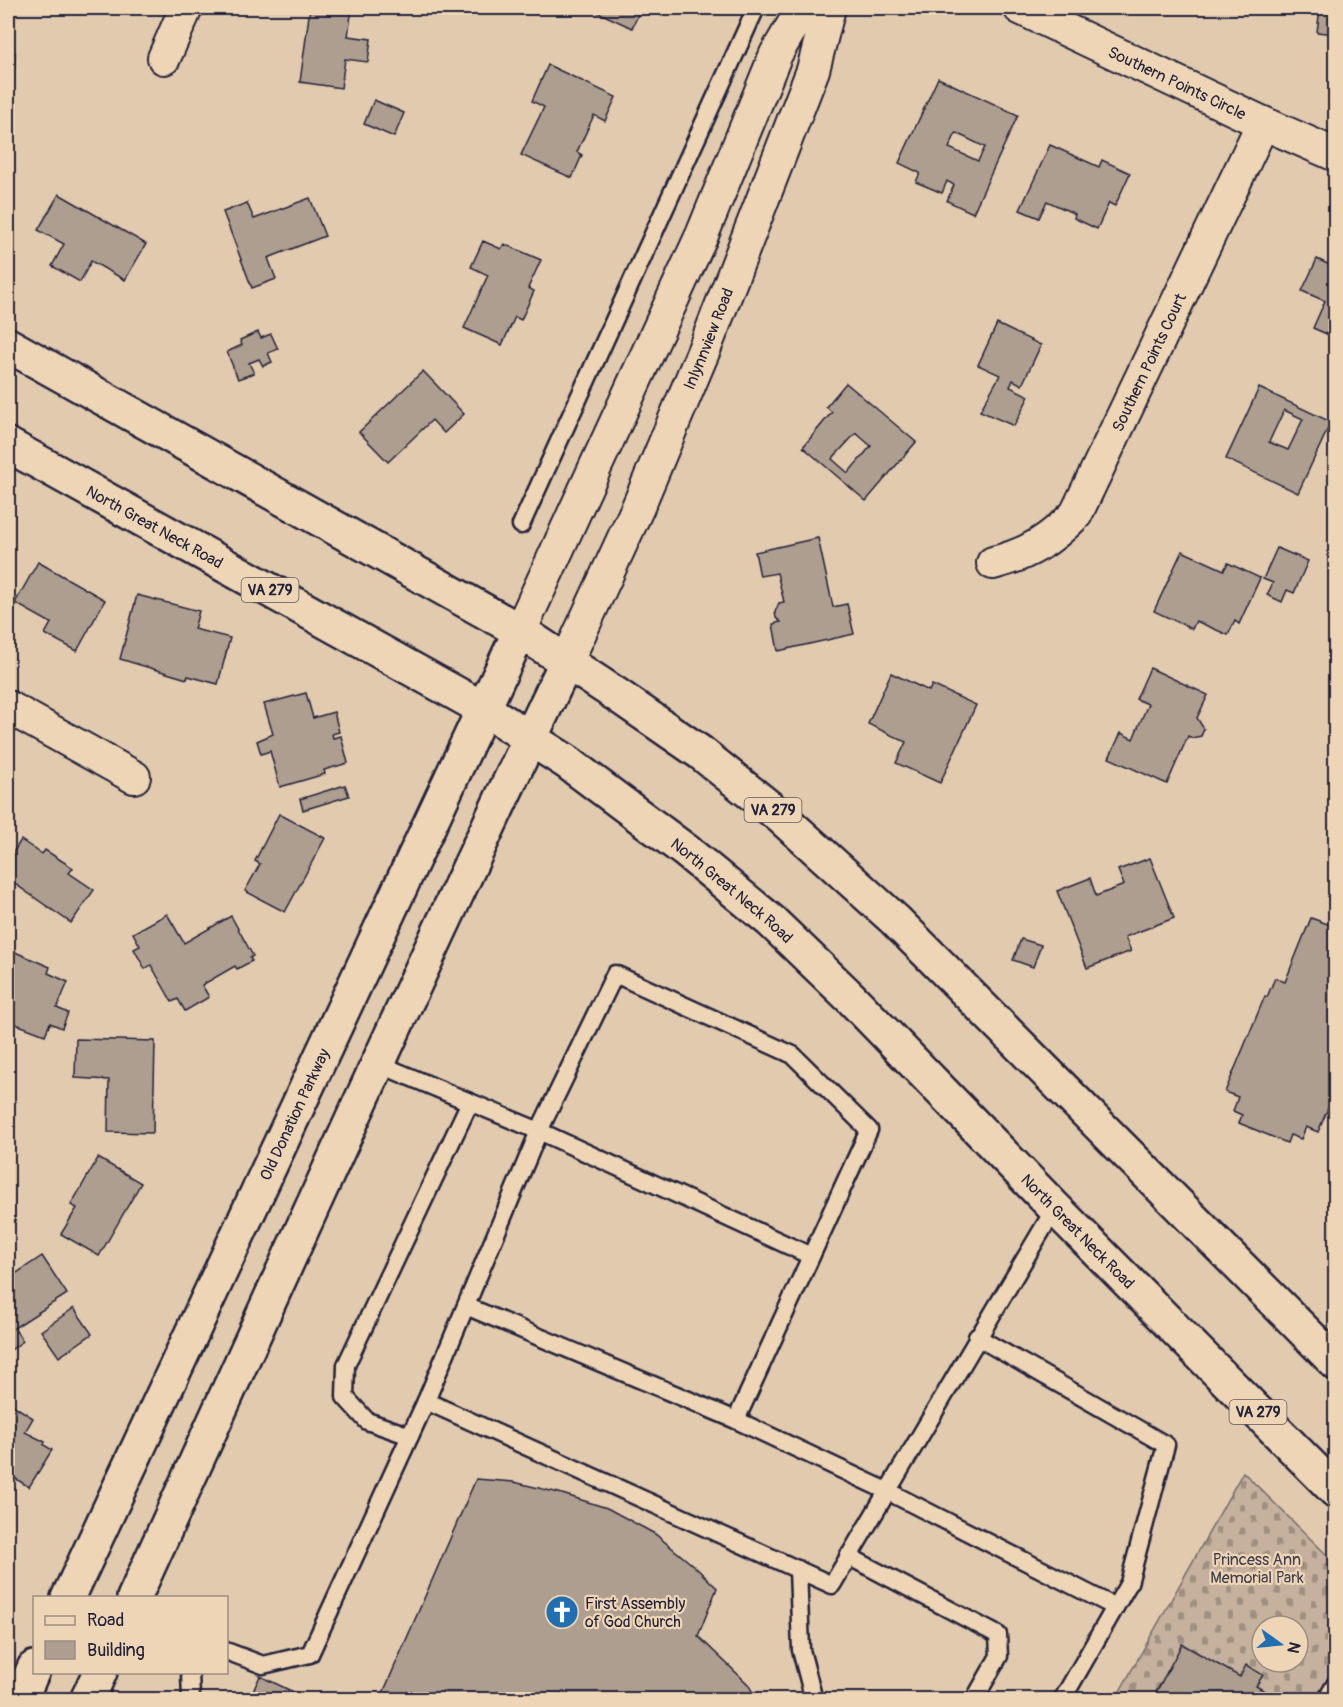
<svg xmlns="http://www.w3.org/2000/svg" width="1343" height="1707" viewBox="0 0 1343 1707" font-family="Pangolin,sans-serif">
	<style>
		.cemetery { fill: url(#cemetery-stones); stroke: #746a6c; stroke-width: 1.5; fill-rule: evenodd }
		.building { fill: #ae9e90; stroke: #22223b; stroke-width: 1.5; fill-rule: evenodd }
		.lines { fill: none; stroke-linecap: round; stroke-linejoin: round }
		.service-casing { stroke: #22223b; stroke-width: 21 }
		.minor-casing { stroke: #22223b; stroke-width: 36 }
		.tertiary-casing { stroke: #22223b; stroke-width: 38 }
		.primary-casing { stroke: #22223b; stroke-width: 38 }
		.service { stroke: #edd5b5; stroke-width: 16 }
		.minor { stroke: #edd5b5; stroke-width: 32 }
		.tertiary { stroke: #edd5b5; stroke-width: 33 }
		.primary { stroke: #edd5b5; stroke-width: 33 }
		.labels { text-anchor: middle; stroke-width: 4.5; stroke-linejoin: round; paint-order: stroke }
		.shield { fill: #edd5b5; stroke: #5f5860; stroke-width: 1.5 }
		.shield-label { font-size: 15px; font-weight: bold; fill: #22223b }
		.street-label { font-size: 16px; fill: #22223b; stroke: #edd5b5 }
		.park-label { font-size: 16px; fill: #433f4f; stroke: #edd5b5 }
		.poi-label { font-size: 16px; fill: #22223b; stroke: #edd5b5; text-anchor: start }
	</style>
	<defs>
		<pattern id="cemetery-stones" width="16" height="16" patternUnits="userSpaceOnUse" patternTransform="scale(1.5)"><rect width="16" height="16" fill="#c5b19d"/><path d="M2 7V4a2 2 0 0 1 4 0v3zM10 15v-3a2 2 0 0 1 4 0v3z" fill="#a09081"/></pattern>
	</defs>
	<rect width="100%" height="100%" fill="#e1caae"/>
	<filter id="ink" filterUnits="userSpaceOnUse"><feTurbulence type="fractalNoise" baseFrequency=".0167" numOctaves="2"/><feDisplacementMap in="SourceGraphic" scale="12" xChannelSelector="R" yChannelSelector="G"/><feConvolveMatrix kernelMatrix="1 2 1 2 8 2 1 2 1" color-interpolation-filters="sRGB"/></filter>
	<g filter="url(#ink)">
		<!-- cemetery -->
		<path class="cemetery" d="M 1243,1472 L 1335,1563 L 1335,1699 L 1115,1700 ZM 1262,1626 L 1298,1626 L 1298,1662 L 1262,1662 Z"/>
		<!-- building -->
		<g class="building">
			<path d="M 310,8 L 352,8 L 348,36 L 371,39 L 368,62 L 345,59 L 341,88 L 300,82 Z"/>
			<path d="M 595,8 L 641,8 L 632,28 L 593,10 Z"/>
			<path d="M 1320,8 L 1336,8 L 1336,34 L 1317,32 Z"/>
			<path d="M 8,52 L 15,52 L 14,79 L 8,79 Z"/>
			<path d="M 548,65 L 616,97 L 605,121 L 594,115 L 577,152 L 582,155 L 572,178 L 521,155 L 544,107 L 532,101 Z"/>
			<path d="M 938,78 L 1018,115 L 973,213 L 947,201 L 954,185 L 947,181 L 942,193 L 916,182 L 920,173 L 899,163 ZM 956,133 L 985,147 L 978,161 L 949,148 Z"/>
			<path d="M 374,100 L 404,113 L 394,137 L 364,124 Z"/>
			<path d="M 1050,145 L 1099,167 L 1102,160 L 1130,173 L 1115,206 L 1109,203 L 1097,229 L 1074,218 L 1075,214 L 1047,201 L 1039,218 L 1020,210 Z"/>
			<path d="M 59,194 L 146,244 L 125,280 L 91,261 L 80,282 L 52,266 L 64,244 L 38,230 Z"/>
			<path d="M 310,198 L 325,236 L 268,258 L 276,279 L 252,288 L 223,212 L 247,203 L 254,219 Z"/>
			<path d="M 483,241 L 501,249 L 504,244 L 541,260 L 528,288 L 534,291 L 521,320 L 515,317 L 502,345 L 464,328 L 488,275 L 471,267 Z"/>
			<path d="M 1317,259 L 1336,268 L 1336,338 L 1313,328 L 1325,301 L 1302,291 Z"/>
			<path d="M 997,324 L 1041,345 L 1022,385 L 1013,380 L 1010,387 L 1029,396 L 1014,426 L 980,411 L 1000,375 L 978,365 Z"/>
			<path d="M 258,332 L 261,338 L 271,334 L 278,349 L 268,353 L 272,362 L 263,366 L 259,359 L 249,363 L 254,373 L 238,379 L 227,352 L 242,345 L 240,340 Z"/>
			<path d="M 423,371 L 464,414 L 444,433 L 432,420 L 388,462 L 359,432 Z"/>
			<path d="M 846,383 L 916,442 L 866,501 L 803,447 L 832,412 L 826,407 ZM 856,433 L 871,446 L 848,473 L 832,459 Z"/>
			<path d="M 1259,388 L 1331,422 L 1298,493 L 1226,459 ZM 1284,410 L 1303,419 L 1288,450 L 1269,442 Z"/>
			<path d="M 818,538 L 833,607 L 847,604 L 854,634 L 778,651 L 773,624 L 781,622 L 776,618 L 775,612 L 779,603 L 784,602 L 777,573 L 760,576 L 755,552 Z"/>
			<path d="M 1277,548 L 1308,561 L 1294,593 L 1287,590 L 1282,602 L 1267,595 L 1273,583 L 1263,579 Z"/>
			<path d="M 1182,551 L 1224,570 L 1228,563 L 1260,578 L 1239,624 L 1235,621 L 1228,635 L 1196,621 L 1192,629 L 1154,611 Z"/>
			<path d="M 38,562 L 105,600 L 77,651 L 45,634 L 51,623 L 15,603 Z"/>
			<path d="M 137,595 L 199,611 L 194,629 L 230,638 L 218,684 L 188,676 L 187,679 L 120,659 Z"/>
			<path d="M 1150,668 L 1208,695 L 1197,718 L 1204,729 L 1201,736 L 1192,738 L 1188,736 L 1167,784 L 1109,758 L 1121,733 L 1133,739 L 1148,704 L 1136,699 Z"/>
			<path d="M 891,673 L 929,691 L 932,685 L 976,705 L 940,783 L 896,763 L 906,742 L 868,724 Z"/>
			<path d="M 306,693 L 313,718 L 334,712 L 339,732 L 332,734 L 333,738 L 341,736 L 348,763 L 324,770 L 325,774 L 280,787 L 270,751 L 261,754 L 257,741 L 273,734 L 264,704 Z"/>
			<path d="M 345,785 L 349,796 L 303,810 L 300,799 Z"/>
			<path d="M 279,814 L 325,838 L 285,912 L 245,891 L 260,864 L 255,861 Z"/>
			<path d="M 21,840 L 42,854 L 45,850 L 73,868 L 69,873 L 94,890 L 71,923 L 8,879 L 8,860 Z"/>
			<path d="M 1150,858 L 1174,918 L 1125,937 L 1131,951 L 1087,968 L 1057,891 L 1090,878 L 1096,896 L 1124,885 L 1118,870 Z"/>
			<path d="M 167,914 L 184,943 L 231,916 L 253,956 L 250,958 L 252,961 L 237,969 L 235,966 L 202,985 L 209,997 L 185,1011 L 178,999 L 172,1002 L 151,965 L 145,969 L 134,949 L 140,946 L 133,933 Z"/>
			<path d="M 1311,918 L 1336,927 L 1336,1089 L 1318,1132 L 1306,1127 L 1301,1139 L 1290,1135 L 1287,1143 L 1239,1123 L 1242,1115 L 1233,1111 L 1238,1097 L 1225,1092 L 1265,996 L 1267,997 L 1275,978 L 1285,982 Z"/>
			<path d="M 1021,939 L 1041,945 L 1033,967 L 1013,960 Z"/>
			<path d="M 8,949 L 50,967 L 48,973 L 68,982 L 57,1008 L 68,1013 L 62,1028 L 50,1023 L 45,1035 L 8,1021 Z"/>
			<path d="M 76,1039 L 155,1041 L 153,1133 L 108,1132 L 109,1080 L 75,1078 Z"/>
			<path d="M 98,1158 L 141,1183 L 99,1256 L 61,1234 L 77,1208 L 71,1205 Z"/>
			<path d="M 42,1256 L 67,1294 L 14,1328 L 23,1341 L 8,1352 L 8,1279 Z"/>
			<path d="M 74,1308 L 92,1334 L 59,1357 L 41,1331 Z"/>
			<path d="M 8,1402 L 33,1418 L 25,1432 L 45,1442 L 44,1445 L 52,1450 L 29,1487 L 8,1474 Z"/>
			<path d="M 476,1479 L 514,1482 L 559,1493 L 607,1508 L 655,1534 L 694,1566 L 717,1588 L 698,1636 L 748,1684 L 757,1700 L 380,1700 Z"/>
			<path d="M 1182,1644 L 1240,1677 L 1246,1665 L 1263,1675 L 1256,1686 L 1280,1700 L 1152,1700 Z"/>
			<path d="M 260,1676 L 310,1700 L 249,1700 Z"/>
		</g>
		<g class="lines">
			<!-- service casing -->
			<g class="service-casing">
				<g id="service">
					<path d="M 521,525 L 756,8"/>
					<path d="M 379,1064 L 539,1131 L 615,974 L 793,1055 L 869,1130 L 736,1420 L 887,1491 L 1115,1607"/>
					<path d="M 466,1306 L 736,1420"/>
					<path d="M 977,1337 L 1166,1445 L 1129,1583 L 1062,1700"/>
					<path d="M 426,1401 L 539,1131 L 811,1256"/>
					<path d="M 410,1436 L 367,1421 L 345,1397 L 346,1365 L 470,1102"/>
					<path d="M 848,1556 L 998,1635 L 999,1656 L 974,1700"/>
					<path d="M 798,1569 L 801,1650 L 814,1700"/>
					<path d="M 226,1651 L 263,1665 L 310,1654 L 426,1401 L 832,1585 L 1055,1208"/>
					<path d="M 190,1672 L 191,1700"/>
					<path d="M 1326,1700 L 1336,1683"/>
				</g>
			</g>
			<!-- minor casing -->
			<g class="minor-casing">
				<g id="minor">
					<path id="s1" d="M 1020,8 L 1263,123 L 1336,155"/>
					<path d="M 164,58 L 186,8"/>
					<path id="s2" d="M 993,563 C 1029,554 1050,540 1076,514 L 1263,123"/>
					<path d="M 520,631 L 702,235 L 776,54 L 803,8"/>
					<path id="s3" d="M 567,661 L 638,507 L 706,345 L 813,70 L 829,8"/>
					<path d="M 8,707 L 134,777"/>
				</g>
			</g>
			<!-- tertiary casing -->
			<g class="tertiary-casing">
				<g id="tertiary">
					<path id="s4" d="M 68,1598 L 520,631"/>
					<path d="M 134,1598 C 277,1285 418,971 567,661"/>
					<path d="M 20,1700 L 34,1668"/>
					<path d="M 87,1700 L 100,1672"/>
				</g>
			</g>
			<!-- primary casing -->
			<g class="primary-casing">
				<g id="primary">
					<path d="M 8,345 L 520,631 L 617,695 L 701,753 L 781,817 L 895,920 L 1336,1363"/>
					<path id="s5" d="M 8,445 L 484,709 L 567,762 L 686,851 L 771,921 L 851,998 L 1055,1208 L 1336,1491"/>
				</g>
			</g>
			<!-- service -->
			<use href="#service" class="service"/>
			<!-- minor -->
			<use href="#minor" class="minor"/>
			<!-- tertiary -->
			<use href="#tertiary" class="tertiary"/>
			<!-- primary -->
			<use href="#primary" class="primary"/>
		</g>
	</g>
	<!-- icons -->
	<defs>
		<g id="church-disc" transform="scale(1.725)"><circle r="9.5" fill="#1f6fb2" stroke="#edd5b5"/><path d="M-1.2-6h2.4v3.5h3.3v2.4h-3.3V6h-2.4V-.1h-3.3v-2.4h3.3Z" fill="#fff"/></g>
	</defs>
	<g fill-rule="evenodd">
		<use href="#church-disc" x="562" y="1612"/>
	</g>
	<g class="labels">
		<!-- shield labels -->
		<g class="shield">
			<rect x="241.5" y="578" width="57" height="24" rx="4.5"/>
			<rect x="744.5" y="798" width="57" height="24" rx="4.5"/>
			<rect x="1229.5" y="1400" width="57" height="24" rx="4.5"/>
		</g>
		<g class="shield-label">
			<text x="270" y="595">VA 279</text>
			<text x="773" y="815">VA 279</text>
			<text x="1258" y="1417">VA 279</text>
		</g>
		<!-- street labels -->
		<g class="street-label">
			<text dy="6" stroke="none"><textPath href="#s1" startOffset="174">Southern Points Circle</textPath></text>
			<text dy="6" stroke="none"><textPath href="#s3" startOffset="352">Inlynnview Road</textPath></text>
			<text dy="6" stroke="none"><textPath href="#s2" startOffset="266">Southern Points Court</textPath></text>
			<text dy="6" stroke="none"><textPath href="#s5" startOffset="168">North Great Neck Road</textPath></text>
			<text dy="6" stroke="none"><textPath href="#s5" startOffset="852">North Great Neck Road</textPath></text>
			<text dy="6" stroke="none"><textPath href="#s4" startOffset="534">Old Donation Parkway</textPath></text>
			<text dy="6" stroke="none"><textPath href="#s5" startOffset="1338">North Great Neck Road</textPath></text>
		</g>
		<!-- park labels -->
		<g class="park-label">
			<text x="1257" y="1565">Princess Ann<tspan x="1257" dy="18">Memorial Park</tspan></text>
		</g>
		<!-- poi labels -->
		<g class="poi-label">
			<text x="585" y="1609">First Assembly<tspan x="585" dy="18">of God Church</tspan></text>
		</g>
	</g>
	<!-- margin -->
	<rect width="1343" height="1707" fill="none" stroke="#edd5b5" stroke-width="30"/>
	<rect x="15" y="15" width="1313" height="1677" fill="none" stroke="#22223b" stroke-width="2" filter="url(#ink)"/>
	<!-- legend -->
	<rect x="33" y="1596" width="195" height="78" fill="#edd5b5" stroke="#9c8d84" stroke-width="1.5"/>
	<rect x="45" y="1616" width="30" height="9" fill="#edd5b5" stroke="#9c8d84" stroke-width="1.5"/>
	<text x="87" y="1626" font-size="18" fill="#22223b">Road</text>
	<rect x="45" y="1641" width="30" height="18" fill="#ae9e90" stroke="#9c8d84" stroke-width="1.5"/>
	<text x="87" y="1656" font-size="18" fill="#22223b">Building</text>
	<!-- north arrow -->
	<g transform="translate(1280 1644) rotate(105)"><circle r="28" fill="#edd5b5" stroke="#9c8d84" stroke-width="1.5"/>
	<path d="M0-4.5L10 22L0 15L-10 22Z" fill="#1f6fb2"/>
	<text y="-9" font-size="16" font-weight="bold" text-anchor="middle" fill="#22223b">N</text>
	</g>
</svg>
